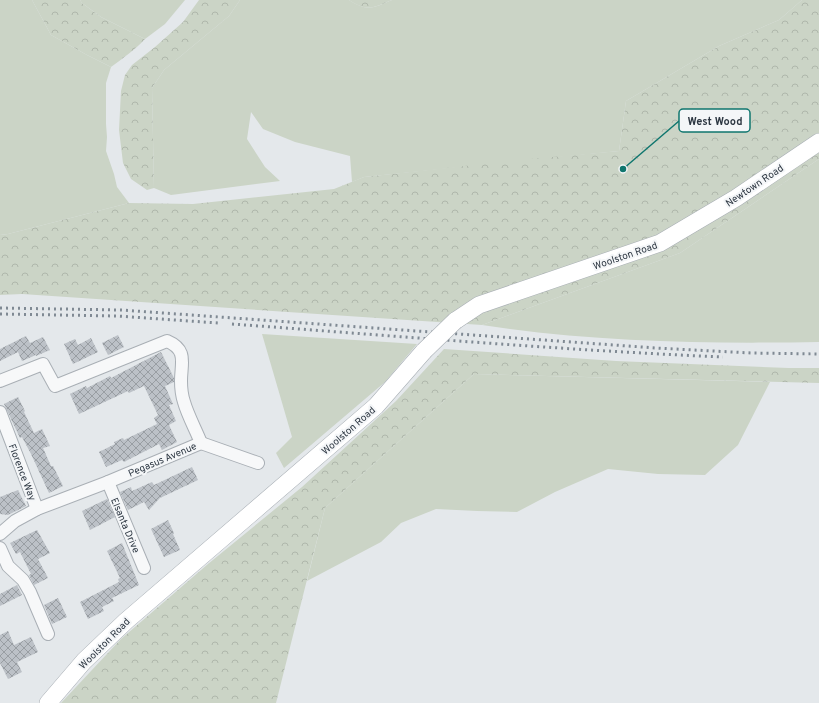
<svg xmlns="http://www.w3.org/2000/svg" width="819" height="703" viewBox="0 0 819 703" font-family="Overpass,sans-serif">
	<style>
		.grass { fill: #cbd4c6 }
		.forest { fill: url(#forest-crowns) }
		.building { fill: url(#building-cross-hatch) }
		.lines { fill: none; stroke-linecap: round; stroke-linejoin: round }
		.street-casing { stroke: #a9afb5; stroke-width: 14 }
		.secondary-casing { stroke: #a9afb5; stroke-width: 18 }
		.street { stroke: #f7f8f9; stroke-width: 12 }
		.secondary { stroke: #fff; stroke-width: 17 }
		.rail { stroke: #7f8993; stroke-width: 3; stroke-dasharray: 2 4; stroke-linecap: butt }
		.secondary-bridge-casing { stroke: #a9afb5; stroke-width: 18; stroke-linecap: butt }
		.secondary-bridge { stroke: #fff; stroke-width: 17 }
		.labels { text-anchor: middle; stroke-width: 4; stroke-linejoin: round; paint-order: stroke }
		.street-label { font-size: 10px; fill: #2d3742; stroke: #f4f6f8 }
		.leader { fill: none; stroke: #0f766e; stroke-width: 1.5 }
		.callout-dot { fill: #0f766e; stroke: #f4f6f8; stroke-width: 1.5 }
		.callout { fill: #f4f6f8; stroke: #0f766e; stroke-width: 1.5 }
		.callout-label { font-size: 11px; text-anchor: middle; font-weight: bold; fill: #2d3742 }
	</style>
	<defs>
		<pattern id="forest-crowns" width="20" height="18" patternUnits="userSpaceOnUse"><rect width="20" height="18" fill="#cbd4c6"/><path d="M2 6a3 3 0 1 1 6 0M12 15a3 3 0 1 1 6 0" fill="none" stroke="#afb7ab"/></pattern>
		<pattern id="building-cross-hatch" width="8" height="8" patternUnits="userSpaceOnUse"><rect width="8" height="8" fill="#bcc1c7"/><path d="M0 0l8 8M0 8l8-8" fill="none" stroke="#999ea3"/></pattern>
	</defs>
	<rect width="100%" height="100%" fill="#e4e8eb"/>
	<!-- grass -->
	<g class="grass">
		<path d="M 0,0 L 32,0 L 51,35 L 87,55 L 111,67 L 106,83 L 106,124 L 107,137 L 106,151 L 114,174 L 117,187 L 129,203 L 8,234 L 0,235 Z"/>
		<path d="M 80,0 L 185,0 L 165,24 L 145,39 L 101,17 L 82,3 Z"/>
		<path d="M 240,0 L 349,0 C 368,12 373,8 392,0 L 802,0 L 779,20 L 719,46 L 626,101 L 619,151 L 364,177 L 352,182 L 350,156 L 295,142 L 263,129 L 251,112 L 247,139 L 265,167 L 280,181 L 171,195 L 154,188 L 152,88 L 164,70 L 229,16 Z"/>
		<path d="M 819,159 L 819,342 C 707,344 592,342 482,325 L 680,253 Z"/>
		<path d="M 262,334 L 417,344 L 385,382 L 284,468 L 276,453 L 292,437 Z"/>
		<path d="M 474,374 L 770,382 L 738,445 L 705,475 L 658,474 L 608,469 L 555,492 L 517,512 L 477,511 L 436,509 L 401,523 L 381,542 L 307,581 L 325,508 Z"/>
	</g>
	<!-- forest -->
	<g class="forest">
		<path d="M 32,0 L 80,0 L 82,3 L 101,17 L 145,39 C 135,50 123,58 111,67 L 87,55 L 51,35 Z"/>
		<path d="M 199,0 L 240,0 L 229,16 L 164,70 L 152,88 L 154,188 L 147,190 L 131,179 L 123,163 L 119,130 L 121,91 L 125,75 L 132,65 L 155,47 L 183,22 Z"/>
		<path d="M 349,0 L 392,0 C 373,8 367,12 349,0 Z"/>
		<path d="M 802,0 L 819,0 L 819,159 L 680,253 L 482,325 L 22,294 L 0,295 L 0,235 L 8,234 L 129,203 L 193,204 L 334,189 L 364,177 L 519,160 L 619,151 L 626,101 L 719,46 L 779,20 Z"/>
		<path d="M 444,349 L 616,361 L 789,368 L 819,368 L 819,383 L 474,374 L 325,508 L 276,703 L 61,703 L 121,639 L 208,564 L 302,487 L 396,401 Z"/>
	</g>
	<!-- building -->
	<g class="building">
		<path d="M 118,335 L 124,347 L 108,355 L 102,343 Z"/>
		<path d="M 26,336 L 30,343 L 43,337 L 50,350 L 36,356 L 36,355 L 22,361 L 18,352 L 0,361 L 0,349 Z"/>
		<path d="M 91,338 L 98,352 L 73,364 L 64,344 L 75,339 L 78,345 Z"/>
		<path d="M 161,352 L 174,378 L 174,382 L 165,386 L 173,404 L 169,405 L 176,421 L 169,425 L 177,442 L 162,450 L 159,444 L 124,462 L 122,460 L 106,467 L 99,452 L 115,444 L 114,442 L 123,438 L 124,440 L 157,424 L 154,418 L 158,415 L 144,386 L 129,393 L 128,391 L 79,414 L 70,394 L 86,386 L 87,388 L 110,376 L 111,378 Z"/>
		<path d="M 18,397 L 25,411 L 24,412 L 34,433 L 42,429 L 50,446 L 43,448 L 51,466 L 53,466 L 63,486 L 49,493 L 31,454 L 22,437 L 20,438 L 4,404 Z"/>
		<path d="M 192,467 L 198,480 L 160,498 L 149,510 L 144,502 L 128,510 L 120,492 L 131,487 L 132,491 L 152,482 L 154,485 Z"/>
		<path d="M 18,490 L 26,506 L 8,515 L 0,514 L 0,497 Z"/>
		<path d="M 107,499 L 115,517 L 90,530 L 82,511 Z"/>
		<path d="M 168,520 L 174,533 L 173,534 L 180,550 L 164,557 L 151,529 Z"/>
		<path d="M 37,530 L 50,553 L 38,559 L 48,578 L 34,585 L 29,575 L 31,574 L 20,552 L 16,554 L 10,543 Z"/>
		<path d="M 122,543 L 139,585 L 112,598 L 114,601 L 102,607 L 104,611 L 88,619 L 80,602 L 119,582 L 118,579 L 120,578 L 107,551 Z"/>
		<path d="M 17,585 L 22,595 L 0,606 L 0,594 Z"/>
		<path d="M 58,598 L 67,617 L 52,624 L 44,605 Z"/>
		<path d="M 8,631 L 14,645 L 31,637 L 38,652 L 17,662 L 22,672 L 8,679 L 0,663 L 0,635 Z"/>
	</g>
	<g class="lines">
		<!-- street casing -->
		<g class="street-casing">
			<g id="street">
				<path d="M 0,381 L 43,364 L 55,386 L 167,341 C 188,350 181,363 181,381 C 181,387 182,396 184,402 C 188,416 196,430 201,443 L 108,482 L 37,509 L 15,521 L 0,534"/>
				<path d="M 0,412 L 37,509"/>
				<path d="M 201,443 L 258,463"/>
				<path d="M 108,482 L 144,568"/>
				<path d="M 0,548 L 8,566 L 23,580 L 30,592 L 48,634"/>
			</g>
		</g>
		<!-- secondary casing -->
		<g class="secondary-casing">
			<g id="secondary">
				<path d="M 455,321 L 479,305 L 660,243 L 736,198 L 819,142"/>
				<path d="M 48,703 L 84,661 L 126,621 L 376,406 L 424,351"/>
			</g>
		</g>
		<!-- street -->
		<use href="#street" class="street"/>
		<!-- secondary -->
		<use href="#secondary" class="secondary"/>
		<!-- rail -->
		<g class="rail">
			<path d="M 0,308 L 121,310 L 656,348 L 751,353 L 819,354"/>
			<path d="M 0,314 L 117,316 L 218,323"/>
			<path d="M 232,324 C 396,336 559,350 723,357"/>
		</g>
		<!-- secondary-bridge casing -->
		<g class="secondary-bridge-casing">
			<path id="secondary-bridge" d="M 424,351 L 455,321"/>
		</g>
		<!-- secondary-bridge -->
		<use href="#secondary-bridge" class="secondary-bridge"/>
	</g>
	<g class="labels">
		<!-- street labels -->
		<g class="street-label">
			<text transform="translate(754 185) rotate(-34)" y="4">Newtown Road</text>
			<text transform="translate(625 255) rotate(-19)" y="4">Woolston Road</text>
			<text transform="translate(348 430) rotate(-41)" y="4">Woolston Road</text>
			<text transform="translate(162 459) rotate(-23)" y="4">Pegasus Avenue</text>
			<text transform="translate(23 472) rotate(69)" y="4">Florence Way</text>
			<text transform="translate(126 525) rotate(67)" y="4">Elsanta Drive</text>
			<text transform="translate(104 643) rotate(-45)" y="4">Woolston Road</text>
		</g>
	</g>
	<!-- callouts -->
	<path class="leader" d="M623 169L679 121"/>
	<circle class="callout-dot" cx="623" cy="169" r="4"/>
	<rect class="callout" x="679" y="109" width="71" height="23" rx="4"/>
	<g class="callout-label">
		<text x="715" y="125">West Wood</text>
	</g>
</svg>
